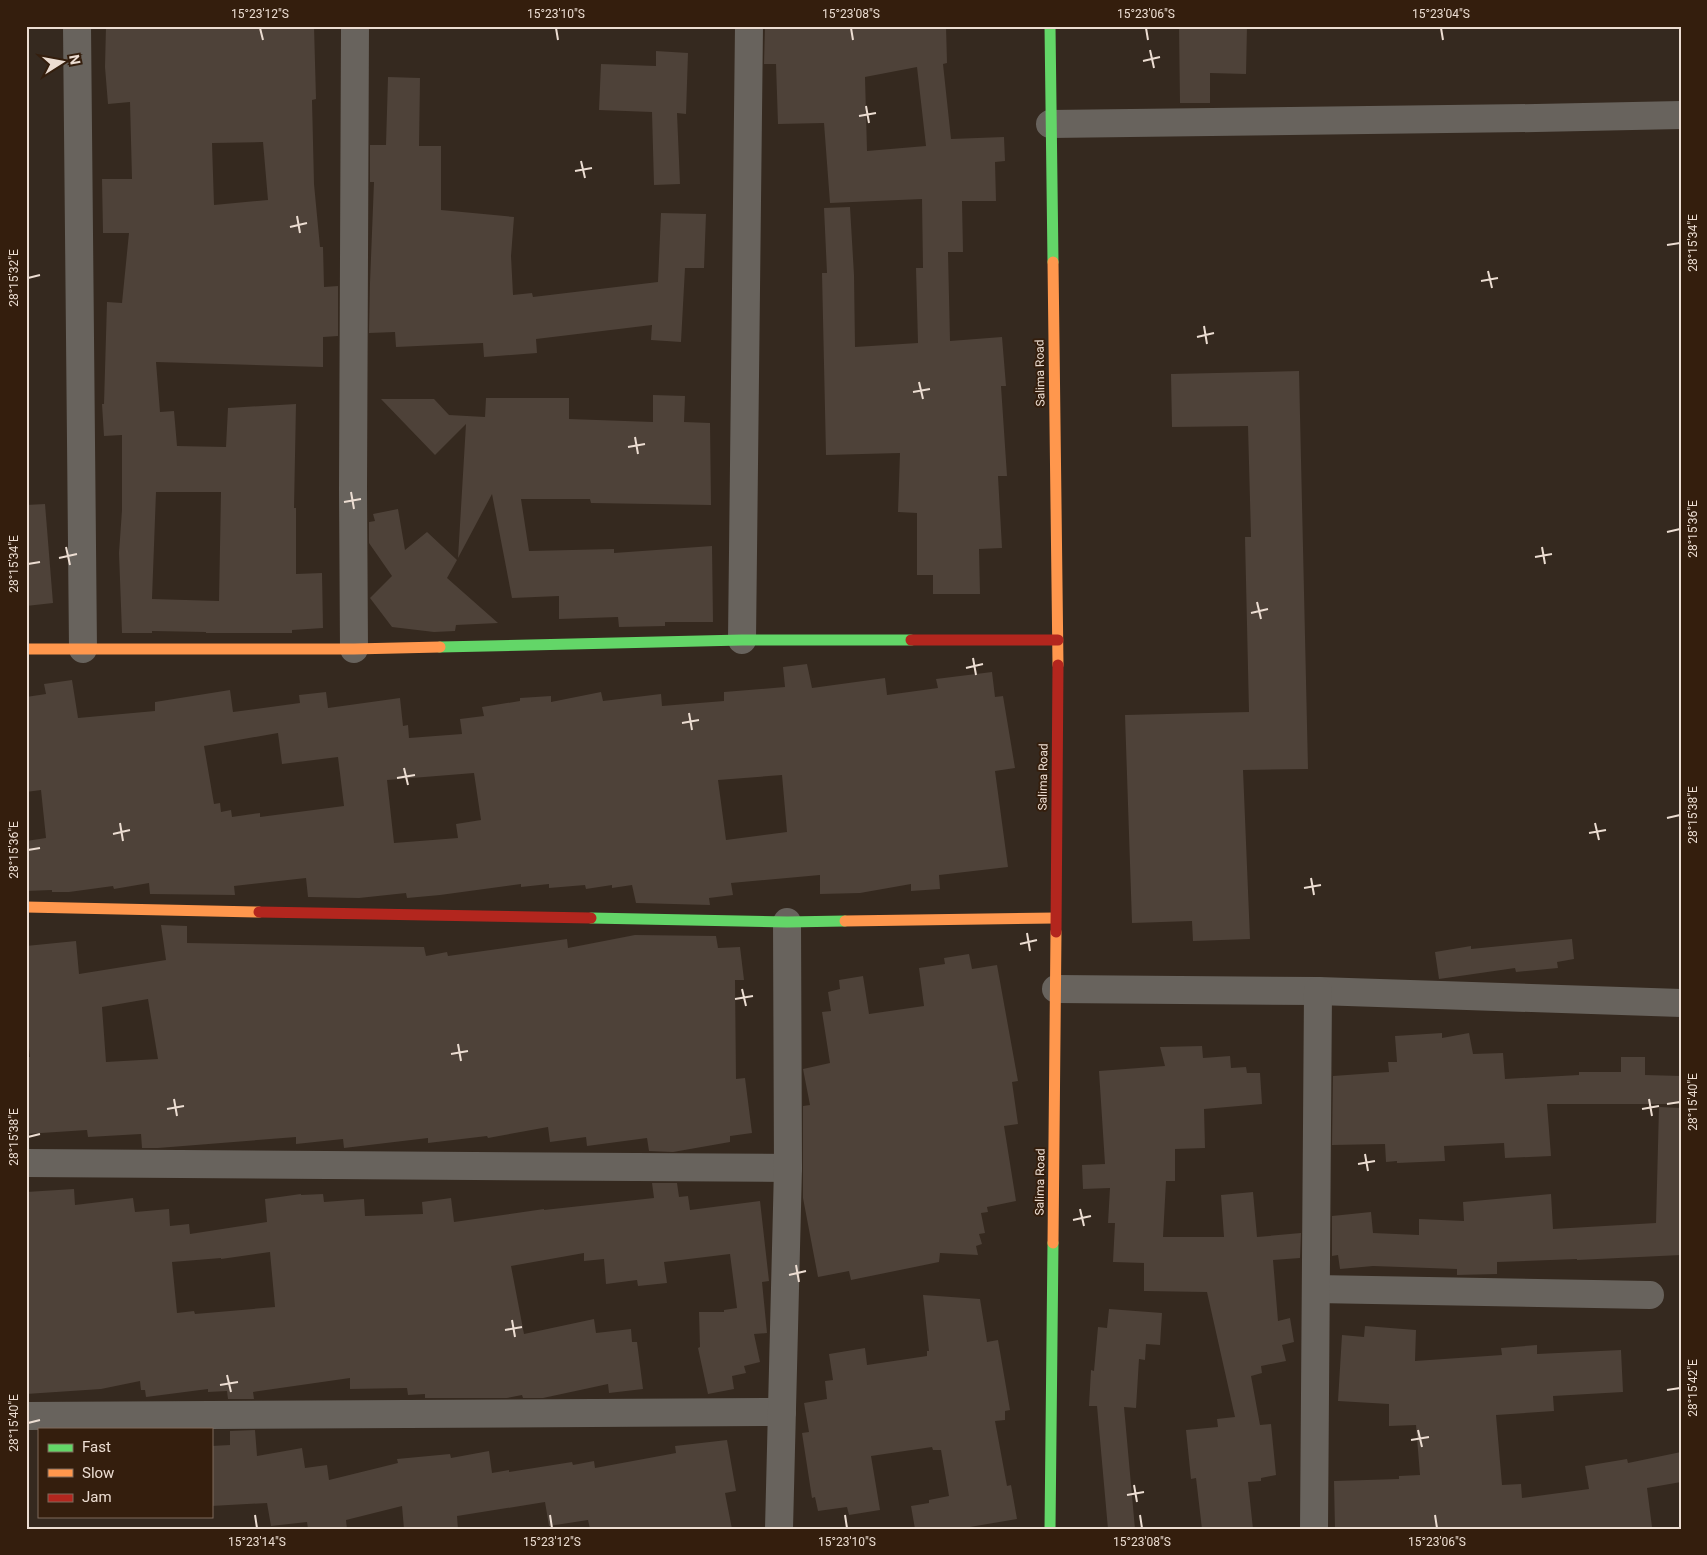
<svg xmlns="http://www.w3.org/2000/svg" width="1707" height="1555" viewBox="0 0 1707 1555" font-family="Roboto,sans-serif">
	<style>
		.building { fill: #4e4239; fill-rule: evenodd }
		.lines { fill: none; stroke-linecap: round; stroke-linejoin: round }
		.street { stroke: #68635d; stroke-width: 28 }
		.fast { stroke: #63d668; stroke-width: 11 }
		.slow { stroke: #ff974d; stroke-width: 11 }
		.jam { stroke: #b3261e; stroke-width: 11 }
		.ticks { fill: none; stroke: #ecddd2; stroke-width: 2 }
		.labels { text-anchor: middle; stroke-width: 4; stroke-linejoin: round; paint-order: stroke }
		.street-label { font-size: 12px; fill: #ecddd2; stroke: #341e0d }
		.neatline { fill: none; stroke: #ecddd2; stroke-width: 2 }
		.ticks-label { font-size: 12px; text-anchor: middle; fill: #ecddd2 }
	</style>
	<rect width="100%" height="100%" fill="#35291f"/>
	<!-- building -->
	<g class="building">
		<path d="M 106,26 L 314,26 L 316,99 L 312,100 L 314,184 L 320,247 L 323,247 L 324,287 L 338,286 L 338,336 L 323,337 L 323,367 L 156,362 L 160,412 L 174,411 L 177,446 L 226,447 L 228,408 L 296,404 L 294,508 L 296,508 L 296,574 L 322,573 L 323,628 L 292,630 L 292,633 L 206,633 L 206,632 L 152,631 L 152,633 L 122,633 L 119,553 L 122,510 L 122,435 L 104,436 L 102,404 L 104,404 L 107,302 L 122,303 L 129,233 L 103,233 L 102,179 L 132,179 L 130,102 L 108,104 L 105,67 ZM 263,142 L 268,200 L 214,205 L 212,143 ZM 156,492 L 221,492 L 219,601 L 152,599 Z"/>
		<path d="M 765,26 L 946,26 L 947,63 L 943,64 L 951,139 L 1004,137 L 1005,161 L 995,162 L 996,201 L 962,201 L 963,252 L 948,252 L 950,341 L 1002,337 L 1006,386 L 1001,386 L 1007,476 L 998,476 L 1002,548 L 979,549 L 980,594 L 933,594 L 933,575 L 917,575 L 917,513 L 898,512 L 900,453 L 826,455 L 822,273 L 827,273 L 824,208 L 850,207 L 854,275 L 855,347 L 918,343 L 916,268 L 923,268 L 922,199 L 830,203 L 824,123 L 778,124 L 776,64 L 764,64 ZM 917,67 L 926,146 L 867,151 L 865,77 Z"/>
		<path d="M 1179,26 L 1247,26 L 1246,74 L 1210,73 L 1210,103 L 1180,103 Z"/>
		<path d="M 656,51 L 688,53 L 686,114 L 677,113 L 680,184 L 654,185 L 652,112 L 599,110 L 601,64 L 656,66 Z"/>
		<path d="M 388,77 L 420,78 L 419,146 L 441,146 L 441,210 L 514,217 L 511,256 L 513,295 L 532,293 L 533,297 L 658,282 L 661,213 L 706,214 L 704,268 L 685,268 L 681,342 L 651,340 L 652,325 L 536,339 L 537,353 L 484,357 L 483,343 L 396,347 L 395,332 L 369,333 L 370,283 L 374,182 L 370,182 L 370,145 L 386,145 Z"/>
		<path d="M 1299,371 L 1308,769 L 1243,770 L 1250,939 L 1193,941 L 1192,921 L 1132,923 L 1125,715 L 1249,712 L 1245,537 L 1251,537 L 1248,426 L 1172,427 L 1171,374 Z"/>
		<path d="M 653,395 L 685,396 L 684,422 L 710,423 L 711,505 L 591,503 L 590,499 L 521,499 L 529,551 L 614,549 L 614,553 L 712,546 L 713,622 L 665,622 L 665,626 L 619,627 L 618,617 L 559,619 L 559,596 L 512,598 L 492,494 L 458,558 L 466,424 L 435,455 L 381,399 L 434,399 L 449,415 L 485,417 L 486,398 L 569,398 L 569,419 L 653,422 Z"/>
		<path d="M 45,504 L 53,603 L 26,606 L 26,505 Z"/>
		<path d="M 398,509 L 405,550 L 427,532 L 457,560 L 447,578 L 498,623 L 456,625 L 455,631 L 434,632 L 392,627 L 370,598 L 392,576 L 369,543 L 369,522 L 375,521 L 373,514 Z"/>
		<path d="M 807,664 L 812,688 L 885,678 L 887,695 L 938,688 L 936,679 L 992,672 L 995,697 L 1003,696 L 1015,768 L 995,771 L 1008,867 L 939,875 L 940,889 L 911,891 L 911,884 L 860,893 L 820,894 L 820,875 L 731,883 L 733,895 L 709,898 L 710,905 L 636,903 L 632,885 L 612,888 L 612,885 L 586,889 L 585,885 L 549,888 L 549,884 L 521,887 L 521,884 L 440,895 L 407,898 L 406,893 L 359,898 L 308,897 L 306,878 L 234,886 L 235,895 L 150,894 L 149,883 L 114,889 L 113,886 L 69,892 L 52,892 L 52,890 L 26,891 L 26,841 L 46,838 L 41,790 L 26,792 L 26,697 L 46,694 L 44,684 L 72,680 L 78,718 L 155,711 L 155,702 L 230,690 L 233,712 L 300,703 L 299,695 L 326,692 L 328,708 L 400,698 L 403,726 L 408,725 L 409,738 L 462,734 L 460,719 L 484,716 L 482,707 L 520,701 L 520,698 L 551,696 L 551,702 L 601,692 L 603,701 L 661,694 L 662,706 L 724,701 L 724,692 L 785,687 L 783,667 ZM 278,733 L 282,764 L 338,757 L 344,806 L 260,817 L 260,813 L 232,817 L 231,810 L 221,812 L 220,803 L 214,804 L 204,746 ZM 474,773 L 481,820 L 456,824 L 458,838 L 394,843 L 387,780 ZM 782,775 L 787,832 L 726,840 L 718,780 Z"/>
		<path d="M 161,925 L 187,926 L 187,943 L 424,947 L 426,956 L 447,952 L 448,956 L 567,939 L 568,948 L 635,935 L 716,936 L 718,948 L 740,947 L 744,980 L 735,980 L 736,1079 L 745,1078 L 752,1133 L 730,1136 L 730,1142 L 673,1152 L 649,1151 L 647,1138 L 587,1146 L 586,1137 L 550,1142 L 548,1127 L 488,1138 L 487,1136 L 428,1143 L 428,1138 L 344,1148 L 343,1139 L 296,1144 L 296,1137 L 158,1148 L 142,1148 L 141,1134 L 88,1137 L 87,1130 L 26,1134 L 26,1057 L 30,1057 L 26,1023 L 26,946 L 76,941 L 79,974 L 166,960 ZM 148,999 L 158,1059 L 106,1062 L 102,1007 Z"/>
		<path d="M 1572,939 L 1574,959 L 1557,962 L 1558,968 L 1516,972 L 1515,968 L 1439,979 L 1435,952 L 1471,946 L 1471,949 Z"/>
		<path d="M 969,954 L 972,969 L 997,965 L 1018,1081 L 1012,1082 L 1018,1124 L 1004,1126 L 1016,1201 L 987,1207 L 988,1212 L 981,1213 L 985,1233 L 979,1234 L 982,1244 L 976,1246 L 978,1255 L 940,1253 L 939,1262 L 851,1280 L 849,1271 L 818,1277 L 803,1198 L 803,1106 L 810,1105 L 803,1069 L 830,1063 L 822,1012 L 831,1011 L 828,992 L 840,989 L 839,980 L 863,976 L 869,1014 L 924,1006 L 919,968 L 945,964 L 944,958 Z"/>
		<path d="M 1442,1033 L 1442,1038 L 1469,1033 L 1473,1054 L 1503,1053 L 1505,1079 L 1579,1075 L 1579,1072 L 1621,1072 L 1621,1057 L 1645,1057 L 1645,1075 L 1681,1076 L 1681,1104 L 1547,1104 L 1551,1156 L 1505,1158 L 1504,1143 L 1444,1146 L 1445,1161 L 1397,1163 L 1397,1161 L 1386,1162 L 1385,1144 L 1332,1145 L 1333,1076 L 1389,1072 L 1388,1062 L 1397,1062 L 1395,1036 Z"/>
		<path d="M 1202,1046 L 1203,1058 L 1230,1056 L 1231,1068 L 1246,1067 L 1247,1073 L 1260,1073 L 1262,1104 L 1204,1109 L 1205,1148 L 1175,1149 L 1175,1181 L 1166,1181 L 1163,1237 L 1224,1237 L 1221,1195 L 1253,1192 L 1257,1237 L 1301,1233 L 1300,1258 L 1273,1260 L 1278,1321 L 1290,1318 L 1294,1342 L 1282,1345 L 1286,1361 L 1261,1366 L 1262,1373 L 1251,1376 L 1260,1425 L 1271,1424 L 1276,1475 L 1261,1478 L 1261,1481 L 1248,1482 L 1253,1529 L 1202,1529 L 1196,1478 L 1191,1479 L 1186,1430 L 1218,1427 L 1217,1419 L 1235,1417 L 1207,1292 L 1144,1291 L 1144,1263 L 1113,1262 L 1115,1223 L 1108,1223 L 1110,1188 L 1083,1189 L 1082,1165 L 1105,1164 L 1099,1071 L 1165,1066 L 1160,1047 Z"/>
		<path d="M 1659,1107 L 1681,1108 L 1681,1255 L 1577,1260 L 1577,1259 L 1497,1262 L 1497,1274 L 1457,1275 L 1457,1269 L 1373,1266 L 1340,1269 L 1338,1255 L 1332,1256 L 1332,1216 L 1371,1212 L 1373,1233 L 1419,1235 L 1419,1219 L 1464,1221 L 1463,1202 L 1551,1194 L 1553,1229 L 1656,1223 Z"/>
		<path d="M 652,1183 L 677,1183 L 679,1197 L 688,1196 L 690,1210 L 760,1201 L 769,1281 L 762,1282 L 767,1333 L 754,1334 L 760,1362 L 744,1366 L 746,1373 L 732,1376 L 734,1389 L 708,1394 L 698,1348 L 700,1347 L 699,1312 L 724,1312 L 724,1310 L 737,1308 L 730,1254 L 664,1262 L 667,1283 L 638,1286 L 637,1280 L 606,1284 L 604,1259 L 584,1261 L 584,1253 L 511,1266 L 524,1334 L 594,1319 L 596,1333 L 631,1329 L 632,1342 L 637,1342 L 643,1389 L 609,1393 L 608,1384 L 543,1398 L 523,1398 L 522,1395 L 507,1398 L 425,1398 L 425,1394 L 408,1395 L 407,1388 L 350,1389 L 350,1378 L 253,1392 L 254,1399 L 228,1399 L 227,1391 L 208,1392 L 208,1389 L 146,1397 L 145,1390 L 141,1390 L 140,1381 L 101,1389 L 26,1394 L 26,1192 L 74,1189 L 75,1205 L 133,1198 L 135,1212 L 169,1209 L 170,1226 L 189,1224 L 190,1234 L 267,1222 L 265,1199 L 301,1194 L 301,1195 L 323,1194 L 324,1202 L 364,1199 L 365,1216 L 423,1214 L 422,1202 L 451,1198 L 454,1222 L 544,1209 L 544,1210 L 654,1198 ZM 270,1252 L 275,1307 L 195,1314 L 194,1311 L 177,1313 L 172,1262 L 221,1258 L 221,1259 Z"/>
		<path d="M 923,1295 L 980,1299 L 987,1342 L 998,1340 L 1010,1410 L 1005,1411 L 1005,1420 L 995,1421 L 1007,1486 L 1011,1485 L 1017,1519 L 958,1529 L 915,1529 L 911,1506 L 929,1503 L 929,1500 L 949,1496 L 941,1450 L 933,1450 L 932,1447 L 871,1456 L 880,1510 L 849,1515 L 847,1507 L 818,1511 L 815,1497 L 812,1498 L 802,1433 L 809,1432 L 804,1403 L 827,1399 L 825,1381 L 833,1380 L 829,1354 L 865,1348 L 867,1365 L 927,1356 L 927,1351 L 929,1351 Z"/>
		<path d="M 1109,1309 L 1162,1313 L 1160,1345 L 1146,1344 L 1145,1360 L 1139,1359 L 1136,1408 L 1124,1407 L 1135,1529 L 1108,1529 L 1097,1406 L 1089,1406 L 1091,1370 L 1094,1371 L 1098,1327 L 1107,1328 Z"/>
		<path d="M 1365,1326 L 1416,1330 L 1415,1361 L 1502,1355 L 1501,1348 L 1537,1345 L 1537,1354 L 1621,1350 L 1623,1392 L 1553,1396 L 1554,1411 L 1496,1415 L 1502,1485 L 1521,1484 L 1522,1498 L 1589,1489 L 1585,1466 L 1627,1459 L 1628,1463 L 1681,1452 L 1681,1482 L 1647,1488 L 1652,1527 L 1646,1527 L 1646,1529 L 1335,1529 L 1334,1481 L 1399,1479 L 1399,1476 L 1420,1475 L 1416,1425 L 1389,1426 L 1389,1404 L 1338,1401 L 1342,1335 L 1364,1337 Z"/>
		<path d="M 255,1430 L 257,1456 L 302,1448 L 305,1468 L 327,1465 L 329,1480 L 398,1463 L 397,1459 L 450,1454 L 451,1458 L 489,1451 L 492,1473 L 509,1470 L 509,1472 L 572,1462 L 573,1465 L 594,1461 L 595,1468 L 676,1453 L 675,1446 L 727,1440 L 736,1491 L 725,1493 L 732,1529 L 590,1529 L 588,1520 L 549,1526 L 545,1502 L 457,1516 L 458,1529 L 404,1529 L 402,1506 L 346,1520 L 347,1529 L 308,1529 L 307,1522 L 271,1526 L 267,1503 L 211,1506 L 211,1446 L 230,1445 L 230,1431 Z"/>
	</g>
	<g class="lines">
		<!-- street -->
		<g class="street">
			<path d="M 77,26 L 83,649"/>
			<path d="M 1050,124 L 1536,118 L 1681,115"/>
			<path d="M 742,640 L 749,26"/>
			<path d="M 354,649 L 353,489 L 355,26"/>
			<path d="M 1056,989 L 1318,991 L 1681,1003"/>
			<path d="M 26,1163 L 788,1168"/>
			<path d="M 1316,1289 L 1650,1295"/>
			<path d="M 26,1416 L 782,1412"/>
			<path d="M 779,1529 L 788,1168 L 787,922"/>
			<path d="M 1314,1529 L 1318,991"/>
		</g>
		<!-- fast -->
		<g class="fast">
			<path d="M 1050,26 L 1053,262"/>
			<path d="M 440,647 L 742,640 L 911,640"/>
			<path d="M 591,918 L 787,922 L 845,921"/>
			<path d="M 1050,1529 L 1053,1243"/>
		</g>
		<!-- slow -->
		<g class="slow">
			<path d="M 1053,262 L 1058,665"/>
			<path d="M 26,649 L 354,649 L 440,647"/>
			<path d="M 26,907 L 259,912"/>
			<path d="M 845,921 L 1055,918"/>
			<path d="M 1053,1243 L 1056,932"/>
		</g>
		<!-- jam -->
		<g class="jam">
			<path d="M 911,640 L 1058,640"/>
			<path d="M 259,912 L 591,918"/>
			<path d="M 1056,932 L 1058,665"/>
		</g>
	</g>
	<!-- ticks -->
	<path class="ticks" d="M 260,28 L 263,40M 556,28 L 558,40M 851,28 L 853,40M 1146,28 L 1148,40M 1441,28 L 1443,40M 1150,50 L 1154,68M 1143,61 L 1160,57M 866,106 L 869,123M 859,116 L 876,113M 581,161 L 585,178M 575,171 L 592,168M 297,216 L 300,233M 290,227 L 307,223M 1667,245 L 1680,243M 1488,271 L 1492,288M 28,278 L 40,275M 1481,281 L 1498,278M 1204,326 L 1207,344M 1197,337 L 1214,333M 919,382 L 923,399M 913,392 L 930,389M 635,437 L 638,454M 628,447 L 645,444M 351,492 L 354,509M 344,502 L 361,499M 1667,532 L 1680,529M 66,547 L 70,565M 1542,547 L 1545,564M 1535,557 L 1552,554M 59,558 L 77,554M 28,564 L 40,562M 1257,602 L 1261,619M 1251,613 L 1268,609M 973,658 L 976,675M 966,668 L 983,664M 689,713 L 692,730M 682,723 L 699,720M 404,768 L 408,785M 397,778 L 415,775M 1667,818 L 1680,815M 120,823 L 123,841M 1595,823 L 1599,840M 1589,833 L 1606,830M 113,834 L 130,830M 28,850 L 40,848M 1311,878 L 1314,895M 1304,888 L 1321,885M 1027,933 L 1030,951M 1020,944 L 1037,940M 742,989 L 746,1006M 735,999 L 753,996M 458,1044 L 461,1061M 451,1054 L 468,1051M 174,1099 L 177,1116M 1649,1099 L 1652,1116M 1667,1104 L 1680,1102M 167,1109 L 184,1106M 1642,1109 L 1659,1106M 28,1137 L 40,1134M 1365,1154 L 1368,1171M 1358,1164 L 1375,1161M 1080,1209 L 1084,1226M 1073,1220 L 1091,1216M 796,1265 L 799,1282M 789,1275 L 806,1271M 512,1320 L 515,1337M 505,1330 L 522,1327M 227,1375 L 231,1392M 220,1385 L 238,1382M 1667,1390 L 1680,1388M 28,1423 L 40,1420M 1418,1430 L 1422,1447M 1411,1440 L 1429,1437M 1134,1485 L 1137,1502M 1127,1495 L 1144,1492M 255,1515 L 257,1528M 550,1515 L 552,1528M 845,1515 L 847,1528M 1140,1515 L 1142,1528M 1435,1515 L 1437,1528"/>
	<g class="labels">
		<!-- street labels -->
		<g class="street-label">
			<text transform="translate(1040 373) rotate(-91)" y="4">Salima Road</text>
			<text transform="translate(1043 777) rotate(-89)" y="4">Salima Road</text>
			<text transform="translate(1040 1182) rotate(-89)" y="4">Salima Road</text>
		</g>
	</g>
	<!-- border -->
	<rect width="1707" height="1555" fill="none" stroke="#341e0d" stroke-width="55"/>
	<!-- legend -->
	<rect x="38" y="1428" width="175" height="90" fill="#341e0d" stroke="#7e6a5c"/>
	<rect x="48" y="1444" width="25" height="8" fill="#63d668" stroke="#7e6a5c"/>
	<text x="82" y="1452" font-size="15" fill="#ecddd2">Fast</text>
	<rect x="48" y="1469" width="25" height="8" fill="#ff974d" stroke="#7e6a5c"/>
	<text x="82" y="1478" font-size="15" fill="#ecddd2">Slow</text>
	<rect x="48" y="1494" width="25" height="8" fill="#b3261e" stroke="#7e6a5c"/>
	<text x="82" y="1502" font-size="15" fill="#ecddd2">Jam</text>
	<!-- north arrow -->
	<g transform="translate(62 62) rotate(79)" stroke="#341e0d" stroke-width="4" paint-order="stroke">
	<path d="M0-4L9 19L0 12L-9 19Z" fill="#ecddd2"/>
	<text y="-8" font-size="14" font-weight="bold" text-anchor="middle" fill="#ecddd2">N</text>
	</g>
	<rect x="28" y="28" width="1652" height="1500" class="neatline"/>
	<g class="ticks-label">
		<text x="260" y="18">15°23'12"S</text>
		<text x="556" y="18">15°23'10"S</text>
		<text x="851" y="18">15°23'08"S</text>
		<text x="1146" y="18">15°23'06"S</text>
		<text x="1441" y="18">15°23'04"S</text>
		<text transform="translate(1693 243) rotate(-90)" y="4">28°15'34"E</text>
		<text transform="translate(14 278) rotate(-90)" y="4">28°15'32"E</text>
		<text transform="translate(1693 529) rotate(-90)" y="4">28°15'36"E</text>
		<text transform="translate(14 564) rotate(-90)" y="4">28°15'34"E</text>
		<text transform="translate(1693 815) rotate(-90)" y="4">28°15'38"E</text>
		<text transform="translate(14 850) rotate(-90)" y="4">28°15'36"E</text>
		<text transform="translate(1693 1102) rotate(-90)" y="4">28°15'40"E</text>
		<text transform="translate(14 1137) rotate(-90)" y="4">28°15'38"E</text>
		<text transform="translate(1693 1388) rotate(-90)" y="4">28°15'42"E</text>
		<text transform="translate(14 1423) rotate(-90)" y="4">28°15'40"E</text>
		<text x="257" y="1546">15°23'14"S</text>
		<text x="552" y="1546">15°23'12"S</text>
		<text x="847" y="1546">15°23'10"S</text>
		<text x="1142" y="1546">15°23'08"S</text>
		<text x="1437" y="1546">15°23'06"S</text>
	</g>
</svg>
